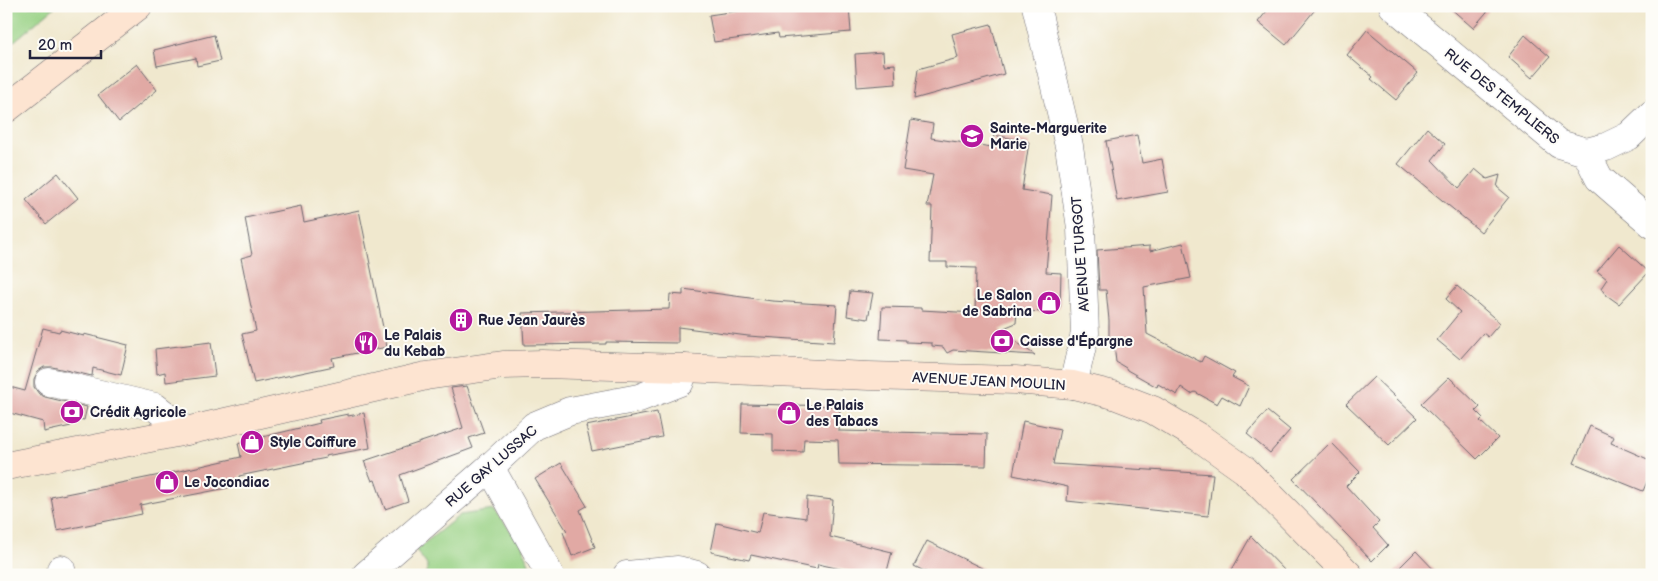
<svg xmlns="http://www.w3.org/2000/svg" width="1658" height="581" viewBox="0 0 1658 581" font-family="'Balsamiq Sans',sans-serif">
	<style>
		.green { fill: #98d184; stroke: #5d7a60 }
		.building { fill: #e1a9a4 }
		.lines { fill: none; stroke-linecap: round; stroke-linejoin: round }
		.minor-casing { stroke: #6a676e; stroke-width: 29 }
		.secondary-casing { stroke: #6a676e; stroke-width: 29 }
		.minor { stroke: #fff; stroke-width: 28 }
		.secondary { stroke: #fde4d1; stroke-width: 28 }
		.labels { text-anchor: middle; stroke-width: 4; stroke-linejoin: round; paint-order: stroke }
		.street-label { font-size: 14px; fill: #22223b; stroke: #fdfcf7 }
		.poi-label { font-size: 14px; font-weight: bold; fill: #22223b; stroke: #fdfcf7; text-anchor: start }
	</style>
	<rect width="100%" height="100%" fill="#fdfcf7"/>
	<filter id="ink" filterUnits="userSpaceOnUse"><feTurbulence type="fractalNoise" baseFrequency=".02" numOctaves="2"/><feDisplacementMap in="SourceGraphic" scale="10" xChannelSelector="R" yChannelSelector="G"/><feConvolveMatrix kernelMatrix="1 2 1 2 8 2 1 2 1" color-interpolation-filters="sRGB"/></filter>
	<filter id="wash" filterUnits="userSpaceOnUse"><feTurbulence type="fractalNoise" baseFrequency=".0096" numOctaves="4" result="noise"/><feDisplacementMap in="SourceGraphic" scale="20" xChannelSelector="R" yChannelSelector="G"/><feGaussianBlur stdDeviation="1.12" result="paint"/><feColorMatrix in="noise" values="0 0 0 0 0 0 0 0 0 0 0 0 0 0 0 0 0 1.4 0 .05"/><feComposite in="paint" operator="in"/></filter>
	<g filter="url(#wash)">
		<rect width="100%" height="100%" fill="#f0e8ce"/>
		<!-- green -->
		<g class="green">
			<path d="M 6,6 L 56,6 L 6,48 Z"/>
			<path d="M 494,510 L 522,545 L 533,575 L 427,575 L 427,565 L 416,550 L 460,515 Z"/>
		</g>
		<g id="blocks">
			<!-- building -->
			<g class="building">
				<path d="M 771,6 L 849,6 L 851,32 L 779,38 L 778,33 L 714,42 L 709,15 Z"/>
				<path d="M 1271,6 L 1318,6 L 1286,45 L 1258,22 Z"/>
				<path d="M 1448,6 L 1492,6 L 1473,28 Z"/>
				<path d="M 991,24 L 1004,74 L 914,99 L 918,69 L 958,58 L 952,34 Z"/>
				<path d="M 1367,30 L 1418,73 L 1396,100 L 1371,79 L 1373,77 L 1347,55 Z"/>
				<path d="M 214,35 L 220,61 L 197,66 L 196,58 L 157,66 L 154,50 Z"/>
				<path d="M 1525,35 L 1550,57 L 1532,78 L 1508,57 Z"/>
				<path d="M 883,52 L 884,65 L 895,64 L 896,84 L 857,87 L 855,54 Z"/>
				<path d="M 137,64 L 157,90 L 119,122 L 98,95 Z"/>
				<path d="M 911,120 L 933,124 L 931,138 L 992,147 L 994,135 L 1029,142 L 1022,190 L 1052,195 L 1046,272 L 1061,273 L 1060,307 L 1047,312 L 1017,311 L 1016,323 L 999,330 L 1035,355 L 953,350 L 947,353 L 943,347 L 932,346 L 932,343 L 906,342 L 906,340 L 880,339 L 882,307 L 921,308 L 921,310 L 975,313 L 976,268 L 947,267 L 947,262 L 930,262 L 932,206 L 927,206 L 933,175 L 903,170 Z"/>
				<path d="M 1427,128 L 1445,144 L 1432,160 L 1459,188 L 1475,169 L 1487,179 L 1500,175 L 1497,187 L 1509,197 L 1481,232 L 1398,164 Z"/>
				<path d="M 1137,135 L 1142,163 L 1162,159 L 1168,192 L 1117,201 L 1106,141 Z"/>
				<path d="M 58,173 L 78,198 L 46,224 L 26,200 Z"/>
				<path d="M 301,206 L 304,222 L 359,210 L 387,347 L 332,358 L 334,366 L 254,383 L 242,334 L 256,331 L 241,258 L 252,255 L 245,218 Z"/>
				<path d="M 1183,243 L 1191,278 L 1144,287 L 1147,334 L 1201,362 L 1204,356 L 1235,373 L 1232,377 L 1249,386 L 1240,406 L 1222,396 L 1217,404 L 1195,392 L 1191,394 L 1181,387 L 1177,395 L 1158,384 L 1157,387 L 1127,370 L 1126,368 L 1116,362 L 1114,345 L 1109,345 L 1109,320 L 1106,290 L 1099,290 L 1097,250 L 1150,246 L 1150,251 Z"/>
				<path d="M 1619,245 L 1649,272 L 1619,304 L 1605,294 L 1601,288 L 1607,279 L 1597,271 Z"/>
				<path d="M 1457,286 L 1500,323 L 1488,337 L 1483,333 L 1460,359 L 1437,340 L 1460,312 L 1446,299 Z"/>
				<path d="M 683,289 L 772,301 L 837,305 L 834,342 L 748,336 L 678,327 L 678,343 L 606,342 L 606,344 L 524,345 L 522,313 L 669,309 L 670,294 L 683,295 Z"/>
				<path d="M 850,291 L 873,293 L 868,319 L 847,316 Z"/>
				<path d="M 43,328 L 59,332 L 60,330 L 84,336 L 84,334 L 128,345 L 121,375 L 93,368 L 92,376 L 52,367 L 44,367 L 38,371 L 34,379 L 34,387 L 39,394 L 45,397 L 87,407 L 84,420 L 73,418 L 71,426 L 44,432 L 43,422 L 6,412 L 6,386 L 25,391 Z"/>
				<path d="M 211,342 L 215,376 L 166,382 L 165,372 L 157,374 L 155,349 Z"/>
				<path d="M 1374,377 L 1417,418 L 1389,445 L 1346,404 Z"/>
				<path d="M 1449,377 L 1480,407 L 1476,411 L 1483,418 L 1480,421 L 1498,438 L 1477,459 L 1421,404 Z"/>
				<path d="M 467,386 L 484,433 L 469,438 L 473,448 L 400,475 L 408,501 L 385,509 L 375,480 L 372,481 L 364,461 L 463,428 L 451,388 Z"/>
				<path d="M 742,404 L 840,406 L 839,431 L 987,434 L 986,466 L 839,464 L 838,440 L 804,439 L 803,452 L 773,451 L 773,434 L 741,433 Z"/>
				<path d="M 1267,411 L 1290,430 L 1270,453 L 1247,434 Z"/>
				<path d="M 657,412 L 662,437 L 592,451 L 586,426 Z"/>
				<path d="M 364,413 L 370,448 L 325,456 L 326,458 L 239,476 L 240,483 L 232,485 L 232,487 L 140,505 L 142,514 L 57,531 L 51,497 L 175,472 L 241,457 L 238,443 L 320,423 L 319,420 L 348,414 L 348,416 Z"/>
				<path d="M 1023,421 L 1060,429 L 1053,464 L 1213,474 L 1208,516 L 1067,501 L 1068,487 L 1013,475 Z"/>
				<path d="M 1590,426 L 1614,437 L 1611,443 L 1652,461 L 1652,470 L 1643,491 L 1574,463 Z"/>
				<path d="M 1331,442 L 1360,472 L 1346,486 L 1379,522 L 1373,528 L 1388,545 L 1372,561 L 1293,479 Z"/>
				<path d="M 561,463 L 587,506 L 580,510 L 595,547 L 572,556 L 563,532 L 567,531 L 535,479 Z"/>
				<path d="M 807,497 L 833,500 L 830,537 L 892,552 L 886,575 L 867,575 L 818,564 L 817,569 L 751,555 L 749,560 L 711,552 L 717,523 L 758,533 L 763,512 L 806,518 Z"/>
				<path d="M 1251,536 L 1289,575 L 1229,575 Z"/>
				<path d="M 927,541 L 996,575 L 932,575 L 914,566 Z"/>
				<path d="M 1416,551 L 1439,575 L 1392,575 Z"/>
			</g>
		</g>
	</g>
	<g filter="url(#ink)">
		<use href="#blocks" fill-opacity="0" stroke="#6a676e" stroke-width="1"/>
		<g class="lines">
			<!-- minor casing -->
			<g class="minor-casing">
				<g id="minor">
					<path d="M 1036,6 L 1069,146 L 1081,228 L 1085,333 L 1073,385"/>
					<path d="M 1393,6 L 1559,144 L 1586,152 L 1599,178 L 1652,224"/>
					<path d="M 1586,152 L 1606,147 L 1629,136 L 1652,114"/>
					<path d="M 49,382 L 155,407 L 186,431"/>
					<path d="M 489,468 L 495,476 L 550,575"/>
					<path d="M 61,569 L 62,575"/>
					<path d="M 366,575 L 489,468 L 534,426 L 570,411 L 639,398 L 680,382 L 684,368"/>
					<path d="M 627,575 L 678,570 L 697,575"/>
				</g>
			</g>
			<!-- secondary casing -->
			<g class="secondary-casing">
				<g id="secondary">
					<path d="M 6,109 L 138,6"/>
					<path d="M 6,466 L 186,431 L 426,376 L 503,365 L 542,364 L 684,368 L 869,376 L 1015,380 L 1073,385 L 1114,395 L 1153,410 L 1200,438 L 1245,470 L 1349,575"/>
				</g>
			</g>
			<!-- minor -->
			<use href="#minor" class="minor"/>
			<!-- secondary -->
			<use href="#secondary" class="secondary"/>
		</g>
	</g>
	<!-- icons -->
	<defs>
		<g id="school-disc" transform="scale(1.25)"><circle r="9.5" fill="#b5179e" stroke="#fdfcf7"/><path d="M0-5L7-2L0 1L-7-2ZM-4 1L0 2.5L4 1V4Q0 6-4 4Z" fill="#fff"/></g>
		<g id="shop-disc" transform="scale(1.25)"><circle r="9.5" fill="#b5179e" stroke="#fdfcf7"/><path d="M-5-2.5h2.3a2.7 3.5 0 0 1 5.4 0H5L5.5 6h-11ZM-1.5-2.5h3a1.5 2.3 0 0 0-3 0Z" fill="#fff"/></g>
		<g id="building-disc" transform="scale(1.25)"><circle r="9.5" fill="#b5179e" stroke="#fdfcf7"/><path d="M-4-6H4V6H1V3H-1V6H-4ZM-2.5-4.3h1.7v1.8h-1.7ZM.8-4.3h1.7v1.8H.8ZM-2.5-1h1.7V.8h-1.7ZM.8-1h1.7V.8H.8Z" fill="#fff"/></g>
		<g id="bank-disc" transform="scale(1.25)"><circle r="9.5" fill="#b5179e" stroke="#fdfcf7"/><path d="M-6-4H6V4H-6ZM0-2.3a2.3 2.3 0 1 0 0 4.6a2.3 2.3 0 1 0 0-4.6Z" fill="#fff"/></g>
		<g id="restaurant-disc" transform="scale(1.25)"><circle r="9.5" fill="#b5179e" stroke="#fdfcf7"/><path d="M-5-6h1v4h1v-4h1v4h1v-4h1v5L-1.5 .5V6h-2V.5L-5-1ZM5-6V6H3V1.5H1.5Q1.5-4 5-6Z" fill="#fff"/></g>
	</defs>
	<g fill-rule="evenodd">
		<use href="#school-disc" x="972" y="136"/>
		<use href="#shop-disc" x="1049" y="303"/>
		<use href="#building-disc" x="461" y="320"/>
		<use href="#bank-disc" x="1002" y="341"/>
		<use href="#restaurant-disc" x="366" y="343"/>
		<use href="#bank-disc" x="72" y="412"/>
		<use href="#shop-disc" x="789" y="413"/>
		<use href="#shop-disc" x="252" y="442"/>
		<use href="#shop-disc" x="167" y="482"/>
	</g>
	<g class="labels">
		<!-- street labels -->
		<g class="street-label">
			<text transform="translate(1502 96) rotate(39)" y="5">RUE DES TEMPLIERS</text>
			<text transform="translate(1080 254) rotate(-94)" y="5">AVENUE TURGOT</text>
			<text transform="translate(989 381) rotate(3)" y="5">AVENUE JEAN MOULIN</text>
			<text transform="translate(491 466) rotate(-41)" y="5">RUE GAY LUSSAC</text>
		</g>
		<!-- poi labels -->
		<g class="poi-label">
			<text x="990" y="133">Sainte-Marguerite<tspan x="990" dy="16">Marie</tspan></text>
			<text x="1032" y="300" text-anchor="end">Le Salon<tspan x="1032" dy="16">de Sabrina</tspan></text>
			<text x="478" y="325">Rue Jean Jaurès</text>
			<text x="384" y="340">Le Palais<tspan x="384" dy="16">du Kebab</tspan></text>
			<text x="1020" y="346">Caisse d'Épargne</text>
			<text x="806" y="410">Le Palais<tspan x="806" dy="16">des Tabacs</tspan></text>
			<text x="90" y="417">Crédit Agricole</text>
			<text x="270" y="447">Style Coiffure</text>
			<text x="184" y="487">Le Jocondiac</text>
		</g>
	</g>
	<!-- margin -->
	<rect width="1658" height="581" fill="none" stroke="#fdfcf7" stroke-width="25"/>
	<!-- scale -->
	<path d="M30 50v8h71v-8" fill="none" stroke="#22223b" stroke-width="2.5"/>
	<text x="38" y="50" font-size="15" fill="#22223b" stroke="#fdfcf7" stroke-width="4" paint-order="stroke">20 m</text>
</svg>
